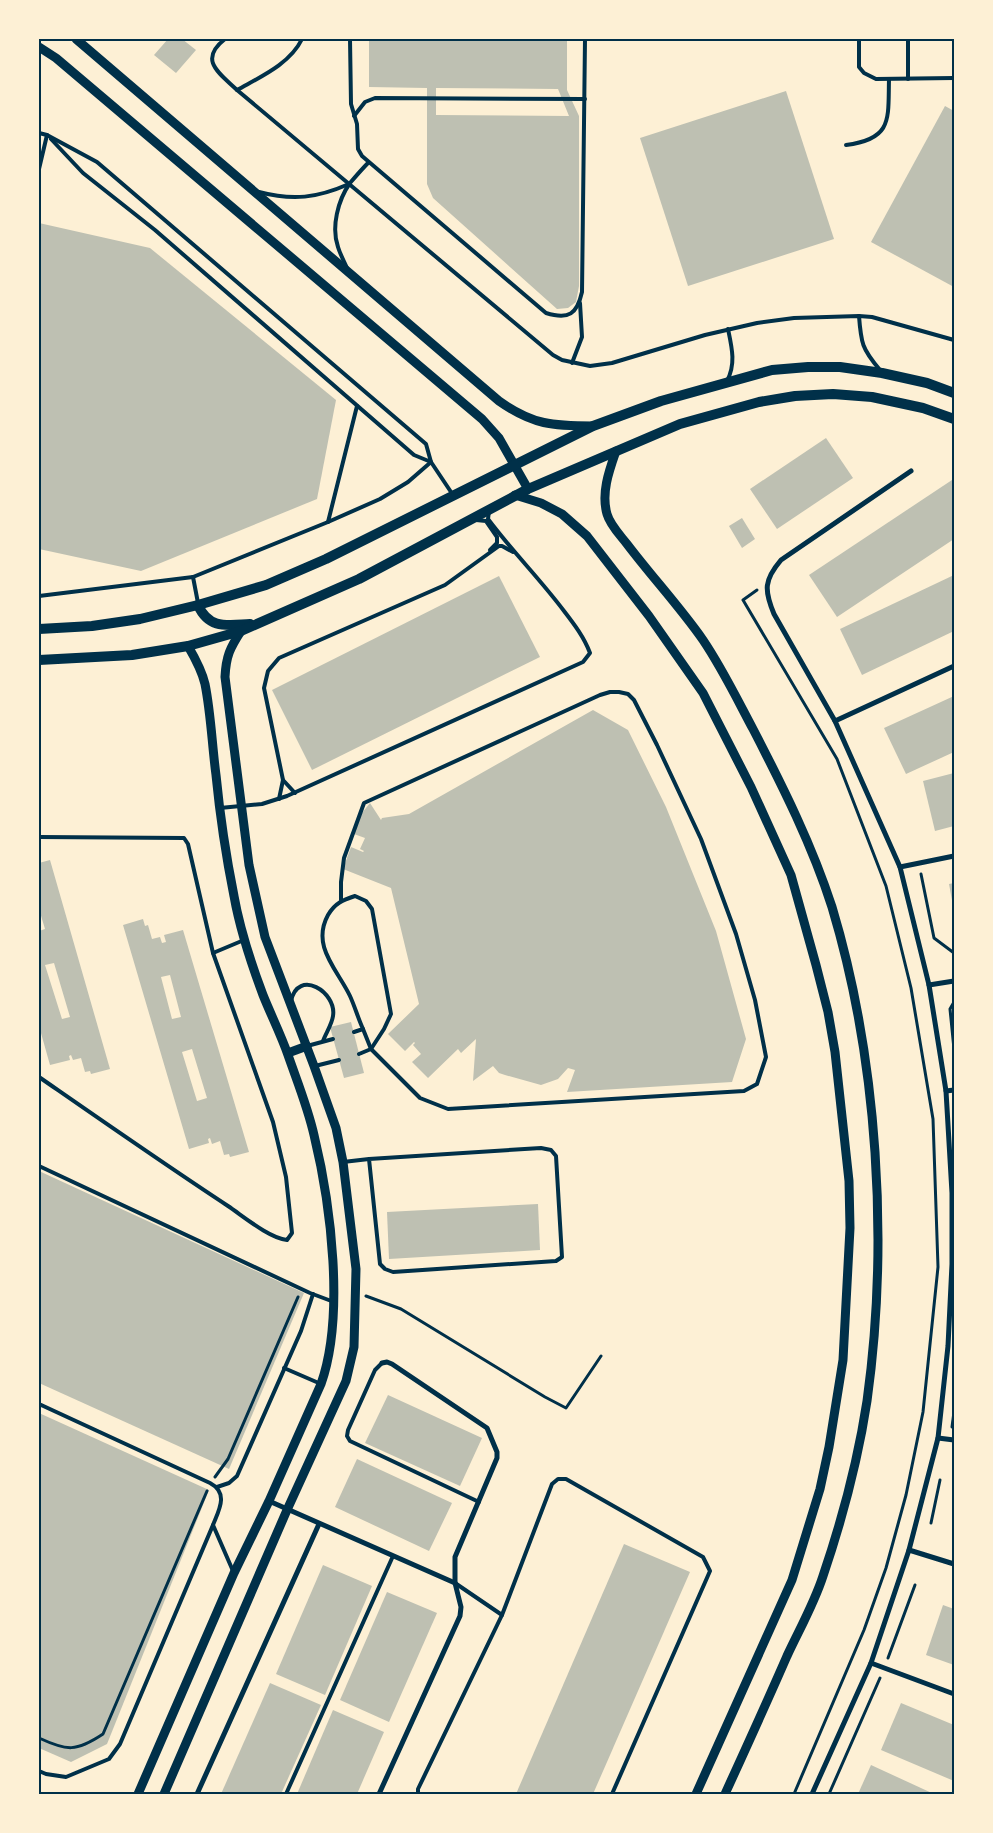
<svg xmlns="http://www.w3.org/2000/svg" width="993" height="1833" viewBox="0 0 993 1833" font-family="Figtree,sans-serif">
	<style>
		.building { fill: #bec0b2; fill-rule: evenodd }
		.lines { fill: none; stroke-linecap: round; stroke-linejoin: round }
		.path { stroke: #003049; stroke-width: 3 }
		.service { stroke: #003049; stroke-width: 4 }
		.minor { stroke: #003049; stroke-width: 5 }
		.tertiary { stroke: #003049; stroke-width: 9 }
		.secondary { stroke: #003049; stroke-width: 10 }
		.neatline { fill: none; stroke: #003049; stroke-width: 2 }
	</style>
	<rect width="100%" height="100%" fill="#fdf0d5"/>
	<!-- building -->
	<g class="building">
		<path d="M 168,39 L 182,39 L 196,50 L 176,73 L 154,55 Z"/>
		<path d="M 369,39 L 567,39 L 567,90 L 579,116 L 579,286 L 576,302 L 568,308 L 557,309 L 433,198 L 427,184 L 427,88 L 369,87 ZM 436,88 L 558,89 L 569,116 L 436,115 Z"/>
		<path d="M 786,91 L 834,239 L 688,286 L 640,138 Z"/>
		<path d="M 945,106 L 954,111 L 954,287 L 871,242 Z"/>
		<path d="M 39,223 L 150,248 L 336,400 L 317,499 L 141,571 L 39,549 Z"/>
		<path d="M 826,438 L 853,478 L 777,529 L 750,489 Z"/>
		<path d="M 952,480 L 954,484 L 954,539 L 837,617 L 809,575 Z"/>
		<path d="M 742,518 L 755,539 L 742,548 L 729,526 Z"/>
		<path d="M 954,575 L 954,631 L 862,675 L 840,629 Z"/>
		<path d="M 499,576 L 540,657 L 312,770 L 272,690 Z"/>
		<path d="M 954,696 L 954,752 L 906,774 L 884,728 Z"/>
		<path d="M 593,710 L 628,730 L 666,807 L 716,931 L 746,1039 L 732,1082 L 567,1092 L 575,1070 L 568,1068 L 558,1079 L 541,1085 L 505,1075 L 499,1073 L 493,1066 L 473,1081 L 476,1039 L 461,1053 L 458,1049 L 428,1078 L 412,1062 L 421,1054 L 413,1045 L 415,1043 L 414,1042 L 405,1051 L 388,1034 L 419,1004 L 391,888 L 343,869 L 351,847 L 363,852 L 364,851 L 360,849 L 365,838 L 354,834 L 362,813 L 370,803 L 381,820 L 382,818 L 409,814 Z"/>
		<path d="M 954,773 L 954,826 L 935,831 L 923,781 Z"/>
		<path d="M 50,860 L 110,1069 L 91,1074 L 90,1071 L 85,1072 L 81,1058 L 73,1060 L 71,1055 L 69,1056 L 70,1060 L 50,1065 L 39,1026 L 39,931 L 45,929 L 39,909 L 39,863 ZM 54,963 L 70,1017 L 62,1019 L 45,965 Z"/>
		<path d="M 954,883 L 954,906 L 953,906 L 949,884 Z"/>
		<path d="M 143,919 L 145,926 L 148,925 L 152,939 L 160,937 L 162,943 L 166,942 L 164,935 L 183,930 L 249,1152 L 230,1157 L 229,1154 L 224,1155 L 220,1141 L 212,1144 L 210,1138 L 208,1139 L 209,1143 L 189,1149 L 123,925 ZM 170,975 L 181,1017 L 172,1019 L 161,977 ZM 192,1049 L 207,1098 L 197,1101 L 182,1052 Z"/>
		<path d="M 351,1022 L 364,1073 L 344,1078 L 330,1027 Z"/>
		<path d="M 39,1171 L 304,1293 L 229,1469 L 39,1383 Z"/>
		<path d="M 538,1204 L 540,1250 L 389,1259 L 387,1212 Z"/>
		<path d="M 388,1395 L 482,1438 L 460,1486 L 365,1443 Z"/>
		<path d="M 39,1413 L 209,1490 L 107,1744 L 71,1762 L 39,1748 Z"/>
		<path d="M 357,1459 L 452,1503 L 429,1551 L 335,1507 Z"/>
		<path d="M 624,1544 L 690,1572 L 593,1794 L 516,1794 Z"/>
		<path d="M 323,1565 L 372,1586 L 325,1695 L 276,1674 Z"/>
		<path d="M 387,1592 L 437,1613 L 389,1722 L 340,1700 Z"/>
		<path d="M 943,1605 L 954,1609 L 954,1665 L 926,1655 Z"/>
		<path d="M 270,1683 L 321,1705 L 281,1794 L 221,1794 Z"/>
		<path d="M 901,1703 L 954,1725 L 954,1781 L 881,1750 Z"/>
		<path d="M 333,1710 L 384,1732 L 357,1794 L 297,1794 Z"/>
		<path d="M 871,1765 L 934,1794 L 858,1794 Z"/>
	</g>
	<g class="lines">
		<!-- path -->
		<g class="path">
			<path d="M 757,590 L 743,600 L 837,759 L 886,886 L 911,988 L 933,1119 L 938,1267 L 923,1412 L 906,1495 L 886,1568 L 864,1630 L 794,1794"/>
			<path d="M 921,874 L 934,938 L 954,953"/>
			<path d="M 954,1002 L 950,1009 L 954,1049"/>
			<path d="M 366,1296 L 401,1309 L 545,1397 L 566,1408 L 601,1356"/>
			<path d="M 952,1427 L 954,1412"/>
			<path d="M 215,1477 L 228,1459 L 298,1297"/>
			<path d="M 931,1523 L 940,1480"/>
			<path d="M 888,1658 L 915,1585"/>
			<path d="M 39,1738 C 67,1751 76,1752 103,1734 L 207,1491"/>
			<path d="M 829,1794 L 880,1678"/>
		</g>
		<!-- service -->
		<g class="service">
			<path d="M 225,39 C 198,60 219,73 237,90 L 553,355 L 562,360 L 590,366 L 612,363 L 705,335 L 757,323 L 794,318 L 859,316 L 872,317 L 954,340"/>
			<path d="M 350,39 L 351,104 L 357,124 L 358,149 L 362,156 L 546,313 C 569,320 577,314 582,292 L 585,39"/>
			<path d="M 859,39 L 859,67 L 864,73 L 876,79 L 954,78"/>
			<path d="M 908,39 L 908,79"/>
			<path d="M 237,90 C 260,77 290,64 302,39"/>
			<path d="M 354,116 L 365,102 L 375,98 L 585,99"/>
			<path d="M 39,133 L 47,135 L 97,162 L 426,444 L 431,462 L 453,495"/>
			<path d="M 51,139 L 83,173 L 155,230 L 414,455 L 431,462"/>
			<path d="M 846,145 C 893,139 888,119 889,79"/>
			<path d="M 39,169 L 47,135"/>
			<path d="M 259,192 C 293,201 317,198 349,184"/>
			<path d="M 347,268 C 344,261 340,254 338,247 C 331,227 338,200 350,183 C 356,176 362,169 368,163"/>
			<path d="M 859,316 C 861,343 862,349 880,370"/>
			<path d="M 572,363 L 582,337 L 580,303"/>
			<path d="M 727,381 C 736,364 732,348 728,329"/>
			<path d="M 476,520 L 486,521 L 497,537 L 497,543 L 490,550"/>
			<path d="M 328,522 L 357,406"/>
			<path d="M 193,577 L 198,603"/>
			<path d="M 39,596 L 193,577 L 328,522 L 380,499 L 408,482 L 431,462"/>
			<path d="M 283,780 L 295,793"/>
			<path d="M 279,799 L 283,780 L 264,688 L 268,671 L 279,658 L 445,585 L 499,546 L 502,546 L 513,552"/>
			<path d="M 220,808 L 262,804 L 287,796 L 583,662 L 590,653 C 584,637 574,624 564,611 C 540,579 512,551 488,519 L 489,511"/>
			<path d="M 39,837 L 184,838 L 188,844 L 213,953 L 273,1122 L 286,1177 L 292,1233 L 287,1240 C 269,1238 243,1216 228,1206 C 164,1164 101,1120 39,1077"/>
			<path d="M 341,900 L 341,882 L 344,858 L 364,803 L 600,695 L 610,692 L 619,692 L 628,694 L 634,700 L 657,745 L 701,839 L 736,934 L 755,1000 L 766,1057 L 757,1084 L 744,1091 L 448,1109 L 420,1098 L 371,1049 L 363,1029"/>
			<path d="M 213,953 L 244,940"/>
			<path d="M 291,1001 C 298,968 337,992 333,1016 C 332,1024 326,1033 323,1041"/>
			<path d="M 354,1032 L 363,1029 C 358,1018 355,1007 350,996 C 337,969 311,946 328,915 C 335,903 343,900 355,896 L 366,901 L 372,909 L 391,1014 L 384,1029 L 371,1049 L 359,1054"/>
			<path d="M 307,1046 L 333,1039"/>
			<path d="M 315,1066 L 339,1060"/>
			<path d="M 343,1162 L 369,1159 L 541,1148 L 551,1150 L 556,1156 L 562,1257 L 556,1261 L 393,1272 L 385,1269 L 380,1264 L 369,1159"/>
			<path d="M 39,1166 L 310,1293 L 334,1302"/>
			<path d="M 382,1363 L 375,1370 L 348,1430 L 347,1436 L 350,1441 L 479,1502"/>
			<path d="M 284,1368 L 321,1384"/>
			<path d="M 39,1404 L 210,1483 C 229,1493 219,1510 213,1525 L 120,1744 L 109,1759 L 66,1777 L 46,1774 L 39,1771"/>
			<path d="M 217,1487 L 229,1483 L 237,1476 L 301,1331 L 313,1294"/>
			<path d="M 213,1525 L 233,1571"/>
			<path d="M 455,1583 L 502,1615"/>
			<path d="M 286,1794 L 393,1556"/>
			<path d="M 418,1794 L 418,1789 L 502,1615 L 552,1484 L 558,1479 L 566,1479 L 703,1557 L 710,1571 L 612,1794"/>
		</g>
		<!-- minor -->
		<g class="minor">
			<path d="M 835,721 L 954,666"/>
			<path d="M 900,867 L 954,856"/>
			<path d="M 929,985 L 954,981"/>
			<path d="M 946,1091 L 954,1090"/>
			<path d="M 938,1438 L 954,1440"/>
			<path d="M 269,1501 L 455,1583"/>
			<path d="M 909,1550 L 954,1564"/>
			<path d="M 871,1663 L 954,1694"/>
			<path d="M 197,1794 L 319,1524"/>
			<path d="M 379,1794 L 460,1616 L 461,1607 L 455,1583 L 455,1557 L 497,1458 L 497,1452 L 487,1428 L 392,1364 L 387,1362 L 382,1363"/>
			<path d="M 812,1794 L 871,1663 L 909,1550 L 938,1438 L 948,1346 L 952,1264 L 952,1193 L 946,1091 L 929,985 L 900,867 L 835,721 L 774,614 C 764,590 764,580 781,560 L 911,471"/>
		</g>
		<!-- tertiary -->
		<g class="tertiary">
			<path d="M 76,39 L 499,401 C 533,425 553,426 593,426"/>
			<path d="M 39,47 L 56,58 L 482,419 L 499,438 L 528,489"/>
			<path d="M 616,451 C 609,471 601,493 607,514 C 610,525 620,535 627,544 C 652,577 680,607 703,640 C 722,668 737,699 753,729 C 783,787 812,845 832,907 C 878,1060 889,1243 867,1401 C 858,1460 842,1520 823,1576 C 814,1604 799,1630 787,1656 C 767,1702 746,1748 725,1794"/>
			<path d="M 515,495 L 541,503 L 562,514 L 587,536 L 649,616 L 703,693 L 751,787 L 791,875 L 816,965 L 828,1012 L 835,1052 L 849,1181 L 850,1228 L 843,1360 L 829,1447 L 820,1489 L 792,1580 L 696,1794"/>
			<path d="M 288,1053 L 307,1046"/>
			<path d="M 138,1794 L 234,1573 L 269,1501 L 321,1384 C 345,1316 331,1205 314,1135 C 308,1108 297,1081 288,1055 C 281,1035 271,1015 263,995 C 251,963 240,930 234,896 C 226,856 220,816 216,775 C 212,745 211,714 205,684 C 202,671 195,658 188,646"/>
			<path d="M 164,1794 L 287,1510 L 346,1381 L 354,1347 L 356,1269 L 343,1162 L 336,1128 L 314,1066 L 265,937 L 249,865 L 225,677 C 226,656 230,648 241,631"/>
		</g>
		<!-- secondary -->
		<g class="secondary">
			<path d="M 198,605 C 209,630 228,625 250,624"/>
			<path d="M 39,629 L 92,626 L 140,619 L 198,605 L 266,585 L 326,559 L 593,426 L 661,401 L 772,370 L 808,367 L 840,367 L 882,373 L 927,383 L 954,393"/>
			<path d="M 39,660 L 132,655 L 188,646 L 241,631 L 359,579 L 528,489 L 680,424 L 759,402 L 795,396 L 833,394 L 872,397 L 923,408 L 954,419"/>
		</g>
	</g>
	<!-- border -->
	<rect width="993" height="1833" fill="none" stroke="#fdf0d5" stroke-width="80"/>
	<rect x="40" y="40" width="913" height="1753" class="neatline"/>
</svg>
